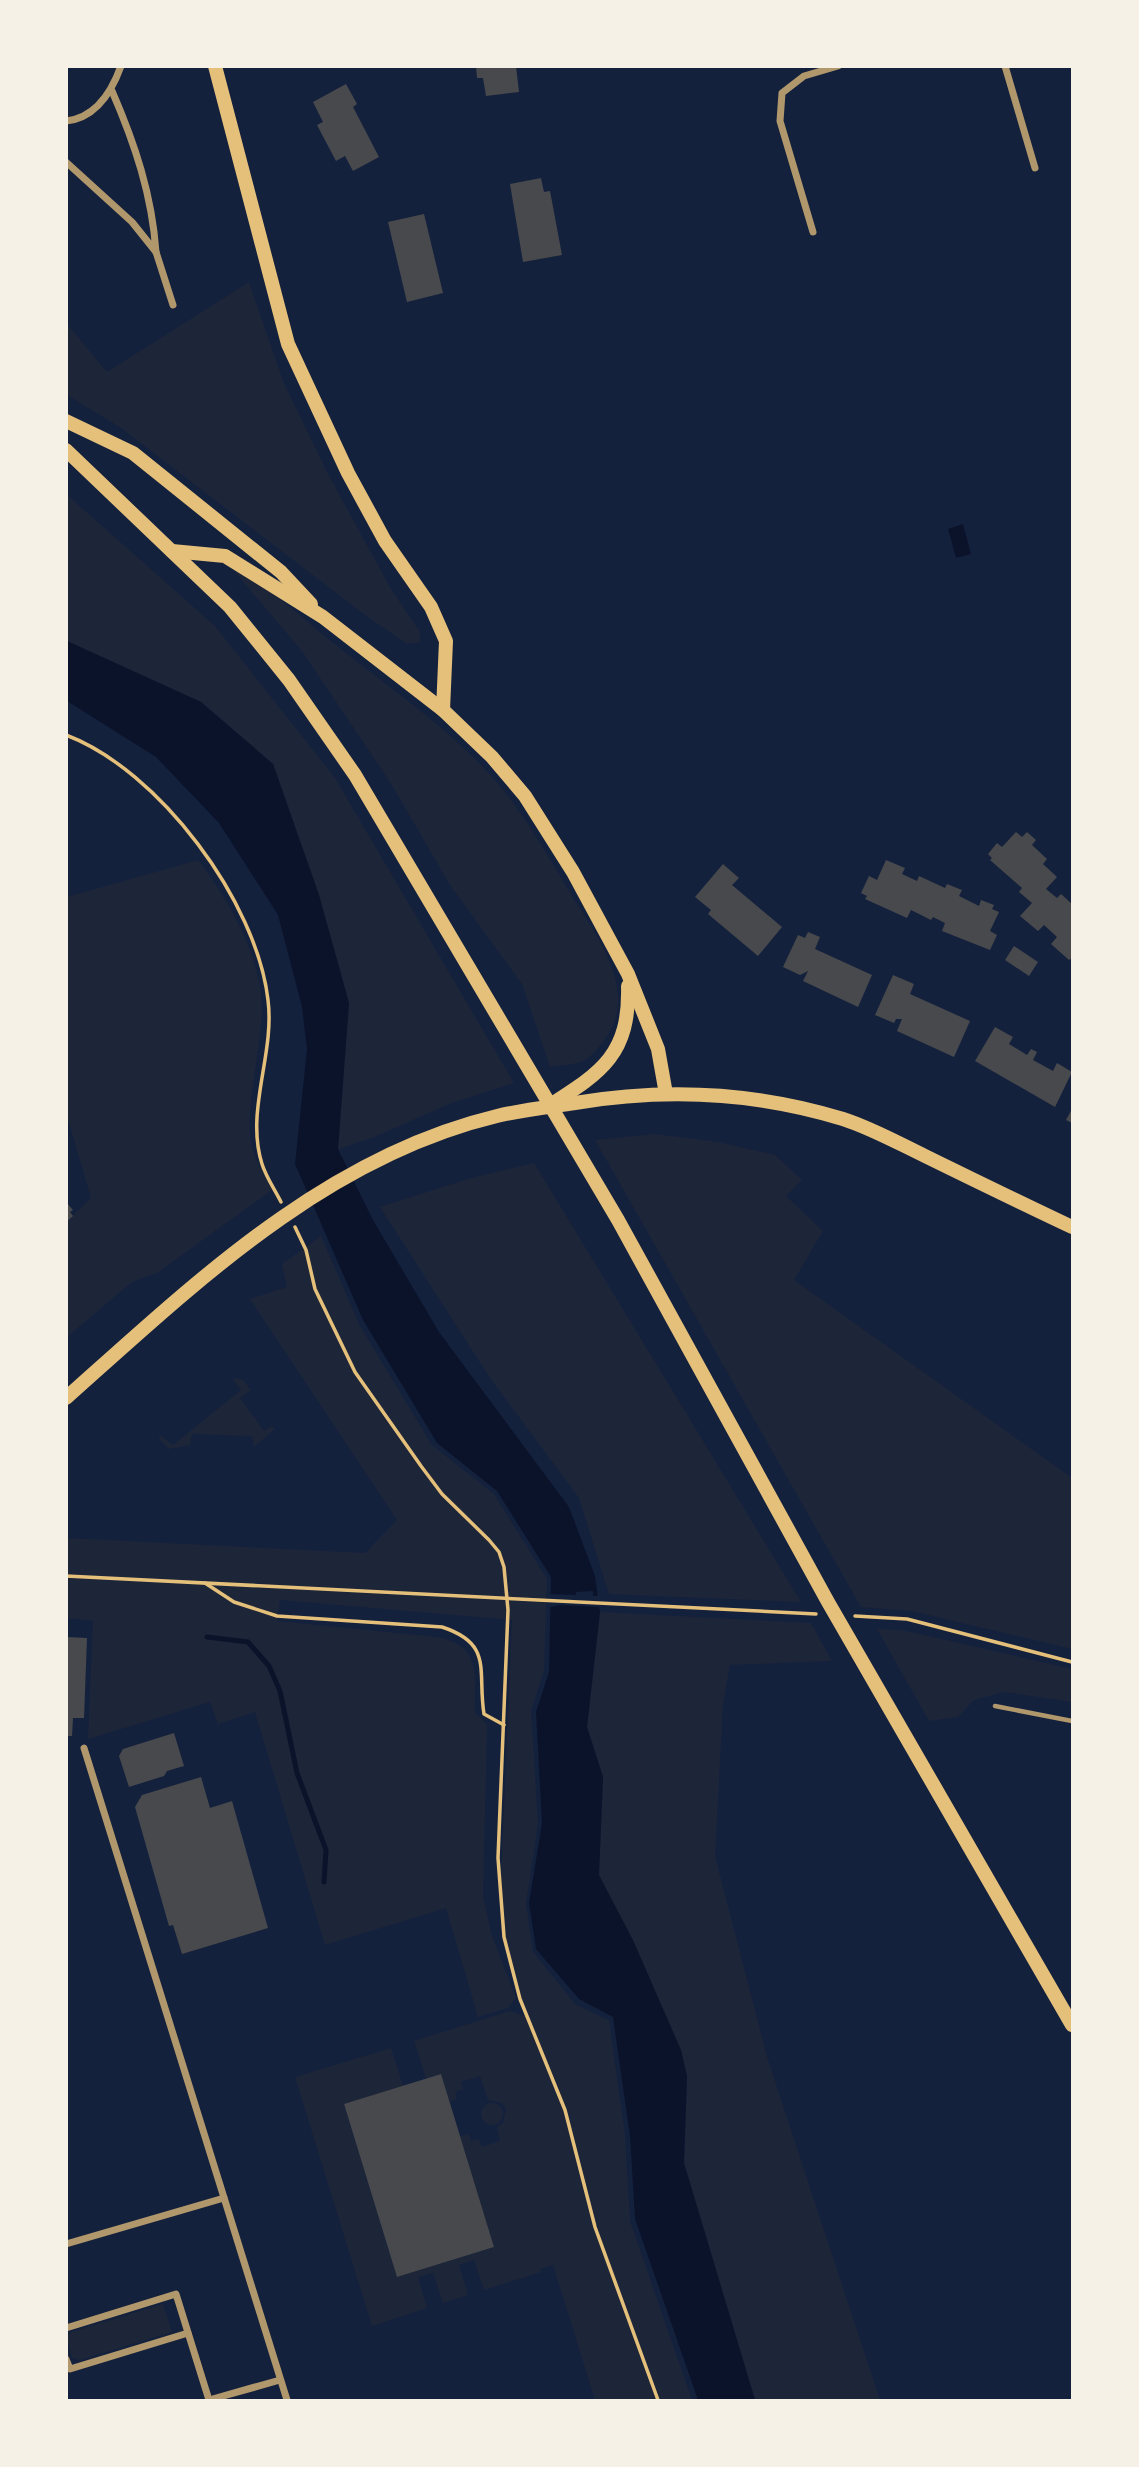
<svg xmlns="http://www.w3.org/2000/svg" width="1139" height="2467" viewBox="0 0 1139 2467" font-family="'Golos Text',sans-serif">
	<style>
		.green { fill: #1d2539 }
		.water { fill: #0b132b }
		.pier { fill: #14213d }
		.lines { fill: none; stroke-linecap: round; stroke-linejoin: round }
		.stream { stroke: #0b132b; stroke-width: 5 }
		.building { fill: #48494c }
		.path { stroke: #e5c07b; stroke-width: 3.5 }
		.service { stroke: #b1986c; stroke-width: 4.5 }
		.minor { stroke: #b1986c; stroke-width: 7 }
		.secondary { stroke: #e5c07b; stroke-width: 14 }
		.primary { stroke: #e5c07b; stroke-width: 14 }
	</style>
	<rect width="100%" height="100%" fill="#14213d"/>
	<!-- green -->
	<g class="green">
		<path d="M 249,282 L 283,381 L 328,474 L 391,589 L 420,632 L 420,642 L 407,644 L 365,615 L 121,428 L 67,395 L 67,324 L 107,372 Z"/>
		<path d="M 66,494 L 215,626 L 335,778 L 514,1083 L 449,1104 L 372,1138 L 338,1149 L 349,1003 L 319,895 L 273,764 L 201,702 L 67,641 Z"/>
		<path d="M 234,571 C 263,580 310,625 336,645 C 384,684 439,721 482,766 C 516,801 543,847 567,888 C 592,929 640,988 607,1036 C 601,1045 591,1058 581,1062 C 572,1065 560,1065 550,1067 L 522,984 L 450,885 L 390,782 L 302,651 Z"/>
		<path d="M 198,860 C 227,898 256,947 261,995 C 266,1040 241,1113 253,1151 C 257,1164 266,1177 272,1190 L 157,1273 L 132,1282 L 67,1337 L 67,1221 L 91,1198 L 67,1116 L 67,897 Z"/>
		<path d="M 655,1134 L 718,1142 L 775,1155 L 802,1180 L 786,1196 L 823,1231 L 794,1280 L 1072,1478 L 1072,1649 L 912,1611 L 861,1607 L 595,1140 Z"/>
		<path d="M 534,1163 L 801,1602 L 609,1594 L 579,1498 L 490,1378 L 380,1207 L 471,1178 Z"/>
		<path d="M 321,1236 L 360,1326 L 432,1445 L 494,1494 L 547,1579 L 544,1671 L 531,1711 L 538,1823 L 526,1904 L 533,1952 L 576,2005 L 609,2020 L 625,2135 L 630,2221 L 692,2400 L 595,2400 L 553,2265 L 540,2269 L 541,2272 L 484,2290 L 474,2260 L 459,2265 L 468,2295 L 443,2303 L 433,2273 L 418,2277 L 427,2308 L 372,2326 L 295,2077 L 391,2048 L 403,2086 L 344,2105 L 397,2277 L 494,2247 L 460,2136 L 469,2134 L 471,2141 L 479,2139 L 482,2147 L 500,2141 L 497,2127 L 503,2123 L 506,2109 L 502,2103 L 488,2100 L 480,2076 L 461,2082 L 463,2089 L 455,2092 L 457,2099 L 449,2102 L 441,2074 L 426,2078 L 414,2041 L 510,2011 L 525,2016 L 511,1971 L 500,1905 L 512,1620 L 280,1600 L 277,1621 L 437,1637 C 483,1646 474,1675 475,1713 L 487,1724 L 483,1897 L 492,1936 L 516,1998 L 508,2008 L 478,2017 L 446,1908 L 325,1945 L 255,1712 L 218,1724 L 210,1702 L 88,1739 L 93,1621 L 67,1618 L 66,1538 L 365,1553 L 397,1520 L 250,1299 L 287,1287 L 282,1264 Z"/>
		<path d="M 236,1378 L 243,1380 L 251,1390 L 240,1398 L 264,1431 L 272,1426 L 275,1429 L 254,1447 L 252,1436 L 192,1434 L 190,1445 L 169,1449 L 159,1439 L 160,1435 L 173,1445 L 241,1390 L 233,1380 Z"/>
		<path d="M 600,1612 L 811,1623 L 832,1661 L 730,1665 L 723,1704 L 715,1856 L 767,2057 L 880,2400 L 755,2400 L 684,2163 L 687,2076 L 599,1875 L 603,1777 L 587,1727 Z"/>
		<path d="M 877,1629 L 902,1630 L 1072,1669 L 1072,1702 L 1004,1692 L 974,1700 L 958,1717 L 929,1721 Z"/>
		<circle cx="492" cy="2114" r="11"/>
		<path d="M 163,2304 L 172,2332 L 80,2360 L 72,2358 L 67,2337 L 71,2332 Z"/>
	</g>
	<!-- water -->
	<g class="water">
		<path d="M 963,524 L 971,554 L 956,558 L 948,529 Z"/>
		<path d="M 67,641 L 201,702 L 273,764 L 319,895 L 349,1003 L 338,1149 L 373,1220 L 439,1332 L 569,1507 L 595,1576 L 600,1612 L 587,1727 L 603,1777 L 599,1875 L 633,1940 L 681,2050 L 687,2076 L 684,2163 L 755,2400 L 698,2400 L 635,2219 L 630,2136 L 613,2017 L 579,1999 L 536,1949 L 529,1903 L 542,1823 L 536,1712 L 549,1672 L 551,1577 L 497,1491 L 437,1443 L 363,1320 L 295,1164 L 307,1049 L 302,1007 L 278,915 L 219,823 L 156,757 L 67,701 Z"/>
	</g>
	<!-- pier -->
	<path class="pier" d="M 593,1591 L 593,1596 L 601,1596 L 603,1607 L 560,1605 L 547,1608 L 547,1594 L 576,1595 L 576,1592 Z"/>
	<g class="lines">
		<!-- stream -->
		<path class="stream" d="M 207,1637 L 248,1642 L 269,1666 L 280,1691 L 297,1773 L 326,1850 L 324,1882"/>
	</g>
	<!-- building -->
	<g class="building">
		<path d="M 476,66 L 516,66 L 519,92 L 486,96 L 483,78 L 477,78 Z"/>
		<path d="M 346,84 L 357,104 L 353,107 L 379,157 L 353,171 L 345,156 L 336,161 L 317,125 L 323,122 L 313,102 Z"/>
		<path d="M 541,178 L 544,192 L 550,191 L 562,255 L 523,262 L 510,184 Z"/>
		<path d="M 424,214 L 443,293 L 407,302 L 388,222 Z"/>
		<path d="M 1016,832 L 1022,837 L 1027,832 L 1036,840 L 1032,845 L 1047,859 L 1043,864 L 1057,877 L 1046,889 L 1057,898 L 1061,894 L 1072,904 L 1072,958 L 1069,960 L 1051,944 L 1057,937 L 1044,925 L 1038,931 L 1020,916 L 1032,903 L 1019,892 L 1022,888 L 990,860 L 992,858 L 988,854 L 997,843 L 1002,847 Z"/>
		<path d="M 886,860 L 905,868 L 902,874 L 917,881 L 919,876 L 945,888 L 947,884 L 962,890 L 959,896 L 979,906 L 981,900 L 994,905 L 992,909 L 999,912 L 990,931 L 997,935 L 990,950 L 942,931 L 945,923 L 933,917 L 931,920 L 911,910 L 907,918 L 865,899 L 867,896 L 861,893 L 869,876 L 877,880 Z"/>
		<path d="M 723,864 L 739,878 L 732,885 L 782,927 L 758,956 L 708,914 L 711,910 L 695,897 Z"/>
		<path d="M 808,932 L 820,937 L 815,949 L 872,975 L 858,1007 L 803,981 L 808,971 L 800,975 L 783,967 L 798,935 L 805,938 Z"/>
		<path d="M 1014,946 L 1038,962 L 1029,976 L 1005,960 Z"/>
		<path d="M 893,975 L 914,984 L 910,994 L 970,1021 L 954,1057 L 897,1031 L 902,1019 L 896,1019 L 894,1023 L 875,1015 Z"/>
		<path d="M 995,1027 L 1013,1037 L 1009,1044 L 1027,1055 L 1031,1049 L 1037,1052 L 1033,1060 L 1053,1071 L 1057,1063 L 1072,1072 L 1055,1107 L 975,1061 Z"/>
		<path d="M 1072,1109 L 1072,1123 L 1066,1120 Z"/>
		<path d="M 66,1202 L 73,1210 L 70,1212 L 73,1216 L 66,1222 Z"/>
		<path d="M 66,1637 L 87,1638 L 84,1718 L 73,1718 L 72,1736 L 66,1736 Z"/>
		<path d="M 174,1733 L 184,1766 L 167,1771 L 164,1776 L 129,1787 L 119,1756 L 123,1749 Z"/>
		<path d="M 201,1777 L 210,1808 L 232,1801 L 268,1928 L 182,1954 L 173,1925 L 169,1926 L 135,1807 L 142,1795 Z"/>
		<path d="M 441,2074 L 494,2247 L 397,2277 L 344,2104 Z"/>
	</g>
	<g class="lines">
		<!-- path -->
		<g class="path">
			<path d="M 66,735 C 159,770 257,902 268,1000 C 275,1054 245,1111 262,1164 C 266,1177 275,1190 281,1202"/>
			<path d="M 295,1227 L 306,1250 L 315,1289 L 355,1372 L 421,1466 L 442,1494 L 489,1540 L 499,1552 L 504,1567 L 508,1610 L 498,1858 L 504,1937 L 520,1999 L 565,2110 L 595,2227 L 658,2400"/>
			<path d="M 66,1576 L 816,1614"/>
			<path d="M 205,1583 L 234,1602 L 277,1616 L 442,1627 C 494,1644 477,1671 484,1714 L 504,1725"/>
			<path d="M 855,1616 L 907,1619 L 1072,1662"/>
		</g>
		<!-- service -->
		<path class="service" d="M 995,1706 L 1072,1721"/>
		<!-- minor -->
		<g class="minor">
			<path d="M 1005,66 L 1035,168"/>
			<path d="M 66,121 C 96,118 112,91 121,66"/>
			<path d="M 66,162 L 132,222 L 156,252 C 152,195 135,144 112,91"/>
			<path d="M 813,232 L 780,121 L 782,93 L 804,76 L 838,66"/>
			<path d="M 156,252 L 173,305"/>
			<path d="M 84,1748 L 287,2400"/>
			<path d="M 66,2244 L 224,2198"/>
			<path d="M 66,2328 L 176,2294 L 209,2400"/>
			<path d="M 66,2359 L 70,2369 L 188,2333"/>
			<path d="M 209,2400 L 280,2380"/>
		</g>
		<!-- secondary -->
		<g class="secondary">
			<path d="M 215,66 L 288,344 L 348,473 L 385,541 L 431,607 L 446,641 L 443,710"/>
			<path d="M 66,421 L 133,453 L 281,572 L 311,604"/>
			<path d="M 66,450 L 230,607 L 289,680 L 355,775 L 618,1220 L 828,1602 L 1072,2025"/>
			<path d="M 172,551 L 225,556 L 323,617 L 443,710 L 492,757 L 525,796 L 573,872 L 628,974 L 658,1049 L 666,1094"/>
			<path d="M 547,1107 C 600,1073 630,1056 628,986"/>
		</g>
		<!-- primary -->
		<path class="primary" d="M 66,1398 C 194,1284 325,1157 497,1116 C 522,1110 549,1107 575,1103 C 665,1088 755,1092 843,1119 C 871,1128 898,1143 925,1156 C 974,1180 1023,1204 1072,1227"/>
	</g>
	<!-- border -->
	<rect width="1139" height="2467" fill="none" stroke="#f6f1e7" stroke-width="136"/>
</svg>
